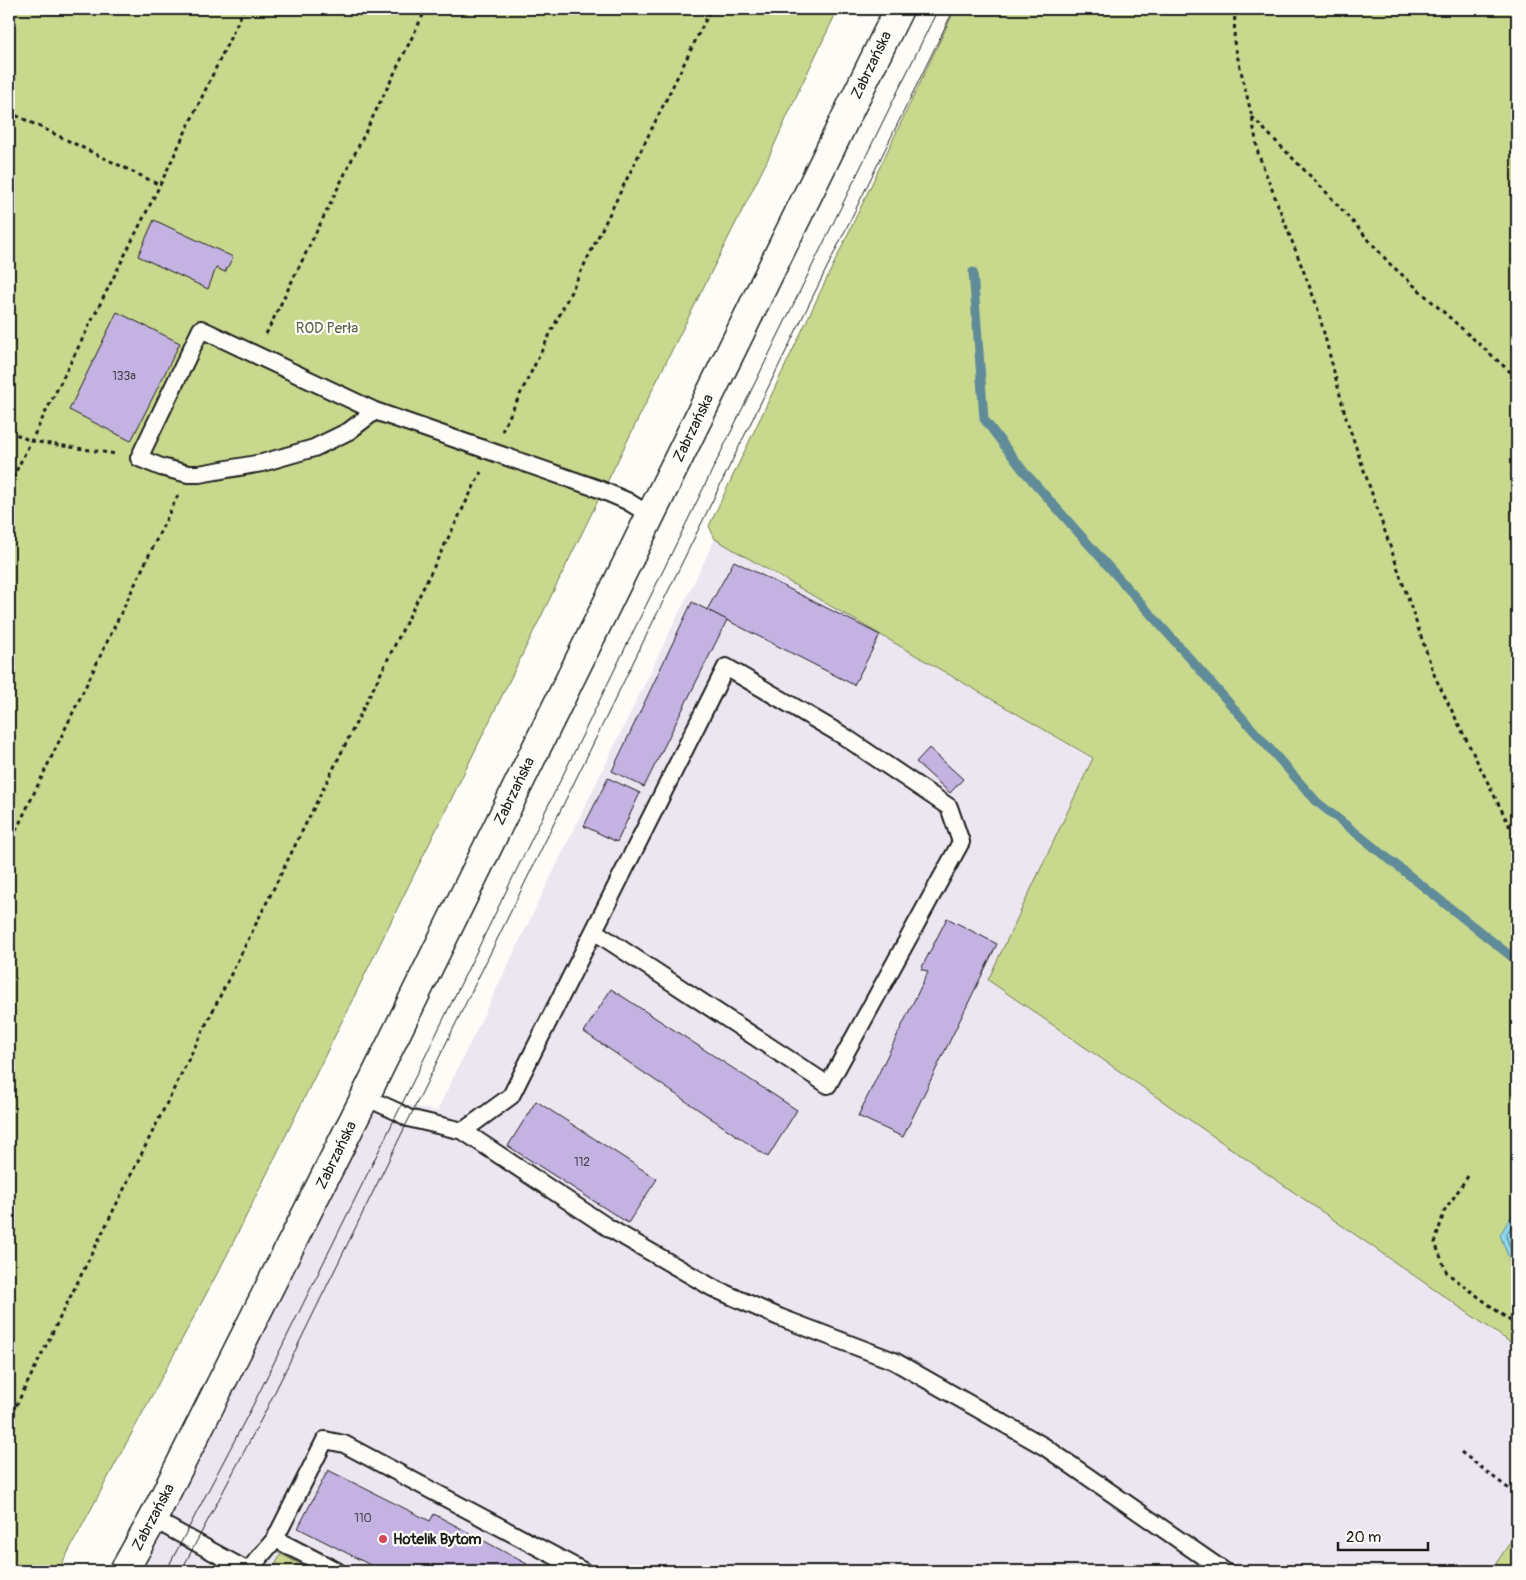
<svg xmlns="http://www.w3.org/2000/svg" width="1526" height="1580" viewBox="0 0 1526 1580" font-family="Pangolin,sans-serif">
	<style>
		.built { fill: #ece6f1 }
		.green { fill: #c8d88d; stroke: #727a54 }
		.water { fill: #8dd6ee; stroke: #608c9a }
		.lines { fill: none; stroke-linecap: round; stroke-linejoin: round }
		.shore { stroke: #496670; stroke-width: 1 }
		.stream { stroke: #608c9a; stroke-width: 9 }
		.building { fill: #c4b2e2; stroke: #1c1c1c }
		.lane-casing { stroke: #1c1c1c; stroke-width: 20 }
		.secondary-casing { stroke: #1c1c1c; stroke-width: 31 }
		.path { stroke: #1c1c1c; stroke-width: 3; stroke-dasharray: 4 4; stroke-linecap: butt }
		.lane { stroke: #fdfcf7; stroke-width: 16 }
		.secondary { stroke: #fdfcf7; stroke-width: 28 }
		.tram { stroke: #1c1c1c; stroke-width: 1 }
		.poi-dot { fill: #d1495b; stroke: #fdfcf7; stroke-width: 2 }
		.labels { text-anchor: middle; stroke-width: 4.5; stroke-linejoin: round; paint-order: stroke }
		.number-label { font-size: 12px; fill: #46424e }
		.street-label { font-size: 15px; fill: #1c1c1c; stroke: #fdfcf7 }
		.park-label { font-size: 15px; fill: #585e44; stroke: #fdfcf7 }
		.poi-label { font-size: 15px; font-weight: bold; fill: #1c1c1c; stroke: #fdfcf7; text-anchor: start }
	</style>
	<rect width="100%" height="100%" fill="#fdfcf7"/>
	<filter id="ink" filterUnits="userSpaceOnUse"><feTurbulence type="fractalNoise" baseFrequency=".02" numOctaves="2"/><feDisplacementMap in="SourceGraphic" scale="10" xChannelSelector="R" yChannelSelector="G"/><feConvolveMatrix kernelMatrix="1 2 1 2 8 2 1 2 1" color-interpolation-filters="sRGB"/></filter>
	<g filter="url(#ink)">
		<!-- built -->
		<path class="built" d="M 715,539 L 1093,759 L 988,980 L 1517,1347 L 1517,1543 L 1511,1541 L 1491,1571 L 124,1571 L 365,1097 L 437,1111 Z"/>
		<!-- green -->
		<g class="green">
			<path d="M 9,9 L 838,9 L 800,88 L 768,159 L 673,348 L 226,1257 L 58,1571 L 9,1571 Z"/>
			<path d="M 955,9 L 1517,9 L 1517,1347 L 988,980 L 1093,758 L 715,539 L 709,526 Z"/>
			<path d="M 1511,1541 L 1517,1543 L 1517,1571 L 1491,1571 Z"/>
			<path d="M 281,1554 L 312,1571 L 272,1571 Z"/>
		</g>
		<!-- water -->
		<path class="water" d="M 1517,1206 L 1517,1279 L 1500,1235 Z"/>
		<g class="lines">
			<!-- shore -->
			<path class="shore" d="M 1517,1216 L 1506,1236 L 1517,1265"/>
			<!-- stream -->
			<path class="stream" d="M 973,272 L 984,419 L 1022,469 L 1317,802 L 1517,961"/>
		</g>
		<!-- building -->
		<g class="building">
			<path d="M 154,220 L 233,257 L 225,272 L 216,268 L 208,289 L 138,256 Z"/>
			<path d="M 117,312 L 180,343 L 131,441 L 69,410 Z"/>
			<path d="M 734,561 L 880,635 L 854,685 L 707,610 Z"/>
			<path d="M 692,602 L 727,620 L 644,787 L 612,771 Z"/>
			<path d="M 929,748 L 963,779 L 950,793 L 916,762 Z"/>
			<path d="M 608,778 L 640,793 L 617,842 L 584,826 Z"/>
			<path d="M 947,918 L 997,944 L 903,1137 L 858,1116 L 928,972 L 921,969 Z"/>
			<path d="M 611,989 L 797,1110 L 768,1157 L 584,1032 Z"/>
			<path d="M 536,1101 L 657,1179 L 628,1223 L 508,1146 Z"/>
			<path d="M 328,1470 L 430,1521 L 434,1514 L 527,1564 L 524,1570 L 527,1571 L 382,1571 L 298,1528 Z"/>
		</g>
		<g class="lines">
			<!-- lane casing -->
			<g class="lane-casing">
				<g id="lane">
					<path d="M 375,411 L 349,431 L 314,448 L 262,463 L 199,474 L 188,474 L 161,467 L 139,458 L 201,329 L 375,411 L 599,489 L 627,501 L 650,515"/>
					<path d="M 365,1097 L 398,1112 L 408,1118 L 463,1131 L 511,1096 L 726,667 L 842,735 L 949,807 L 961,842 L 828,1085 L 594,931"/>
					<path d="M 463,1131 L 609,1228 L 713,1288 L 779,1317 L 894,1361 L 1045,1447 L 1224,1571"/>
					<path d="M 153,1519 L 248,1571"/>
					<path d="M 275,1539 L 337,1571"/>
					<path d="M 248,1571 L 275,1539 L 325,1440 L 344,1444 L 583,1571"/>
				</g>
			</g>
			<!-- secondary casing -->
			<g class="secondary-casing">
				<path id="secondary" d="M 124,1571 L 153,1519 L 365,1097 L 899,9"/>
			</g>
			<!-- path -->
			<g class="path">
				<path d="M 1235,9 L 1234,42 L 1252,117 L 1258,153 L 1317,306 L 1346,418 L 1435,677 L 1517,841"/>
				<path d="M 9,112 L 160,185"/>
				<path d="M 1252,117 L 1327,193 L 1390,264 L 1517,378"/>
				<path d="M 266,334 L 426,9"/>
				<path d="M 9,431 L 31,441 L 116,454"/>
				<path d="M 502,431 L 711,9"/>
				<path d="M 9,485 L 160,185 L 244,9"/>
				<path d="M 9,845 L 178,495"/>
				<path d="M 1468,1176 L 1444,1212 L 1435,1243 L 1447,1273 L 1517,1326"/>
				<path d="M 9,1420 L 481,472"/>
				<path d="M 1461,1452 L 1517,1495"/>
			</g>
			<!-- lane -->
			<use href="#lane" class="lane"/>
			<!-- secondary -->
			<use href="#secondary" class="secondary"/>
			<!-- tram -->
			<g class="tram">
				<path d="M 166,1571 L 253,1405 L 398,1112 L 938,9"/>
				<path d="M 181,1571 L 265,1412 L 954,9"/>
			</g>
		</g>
	</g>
	<!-- markers -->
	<circle class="poi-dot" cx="383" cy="1539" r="5"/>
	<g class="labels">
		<!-- number labels -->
		<g class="number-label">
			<text x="124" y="380">133a</text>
			<text x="582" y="1166">112</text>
			<text x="363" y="1522">110</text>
		</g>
		<!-- street labels -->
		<g class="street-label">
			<text transform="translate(871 65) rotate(-64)" y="5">Zabrzańska</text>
			<text transform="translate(693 428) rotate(-64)" y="5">Zabrzańska</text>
			<text transform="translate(514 791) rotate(-64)" y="5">Zabrzańska</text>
			<text transform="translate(336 1155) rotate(-64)" y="5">Zabrzańska</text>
			<text transform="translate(153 1517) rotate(-62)" y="5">Zabrzańska</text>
		</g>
		<!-- park labels -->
		<g class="park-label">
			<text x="327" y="333">ROD Perła</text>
		</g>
		<!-- poi labels -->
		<g class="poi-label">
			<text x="393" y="1544">Hotelik Bytom</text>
		</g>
	</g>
	<!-- margin -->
	<rect width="1526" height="1580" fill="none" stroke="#fdfcf7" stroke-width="30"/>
	<rect x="15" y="15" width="1496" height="1550" fill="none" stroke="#1c1c1c" stroke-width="2" filter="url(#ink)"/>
	<!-- scale -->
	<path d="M1338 1542v8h90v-8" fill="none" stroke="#1c1c1c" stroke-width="2.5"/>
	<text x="1346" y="1542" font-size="15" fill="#1c1c1c" stroke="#fdfcf7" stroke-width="4" paint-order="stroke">20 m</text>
</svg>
